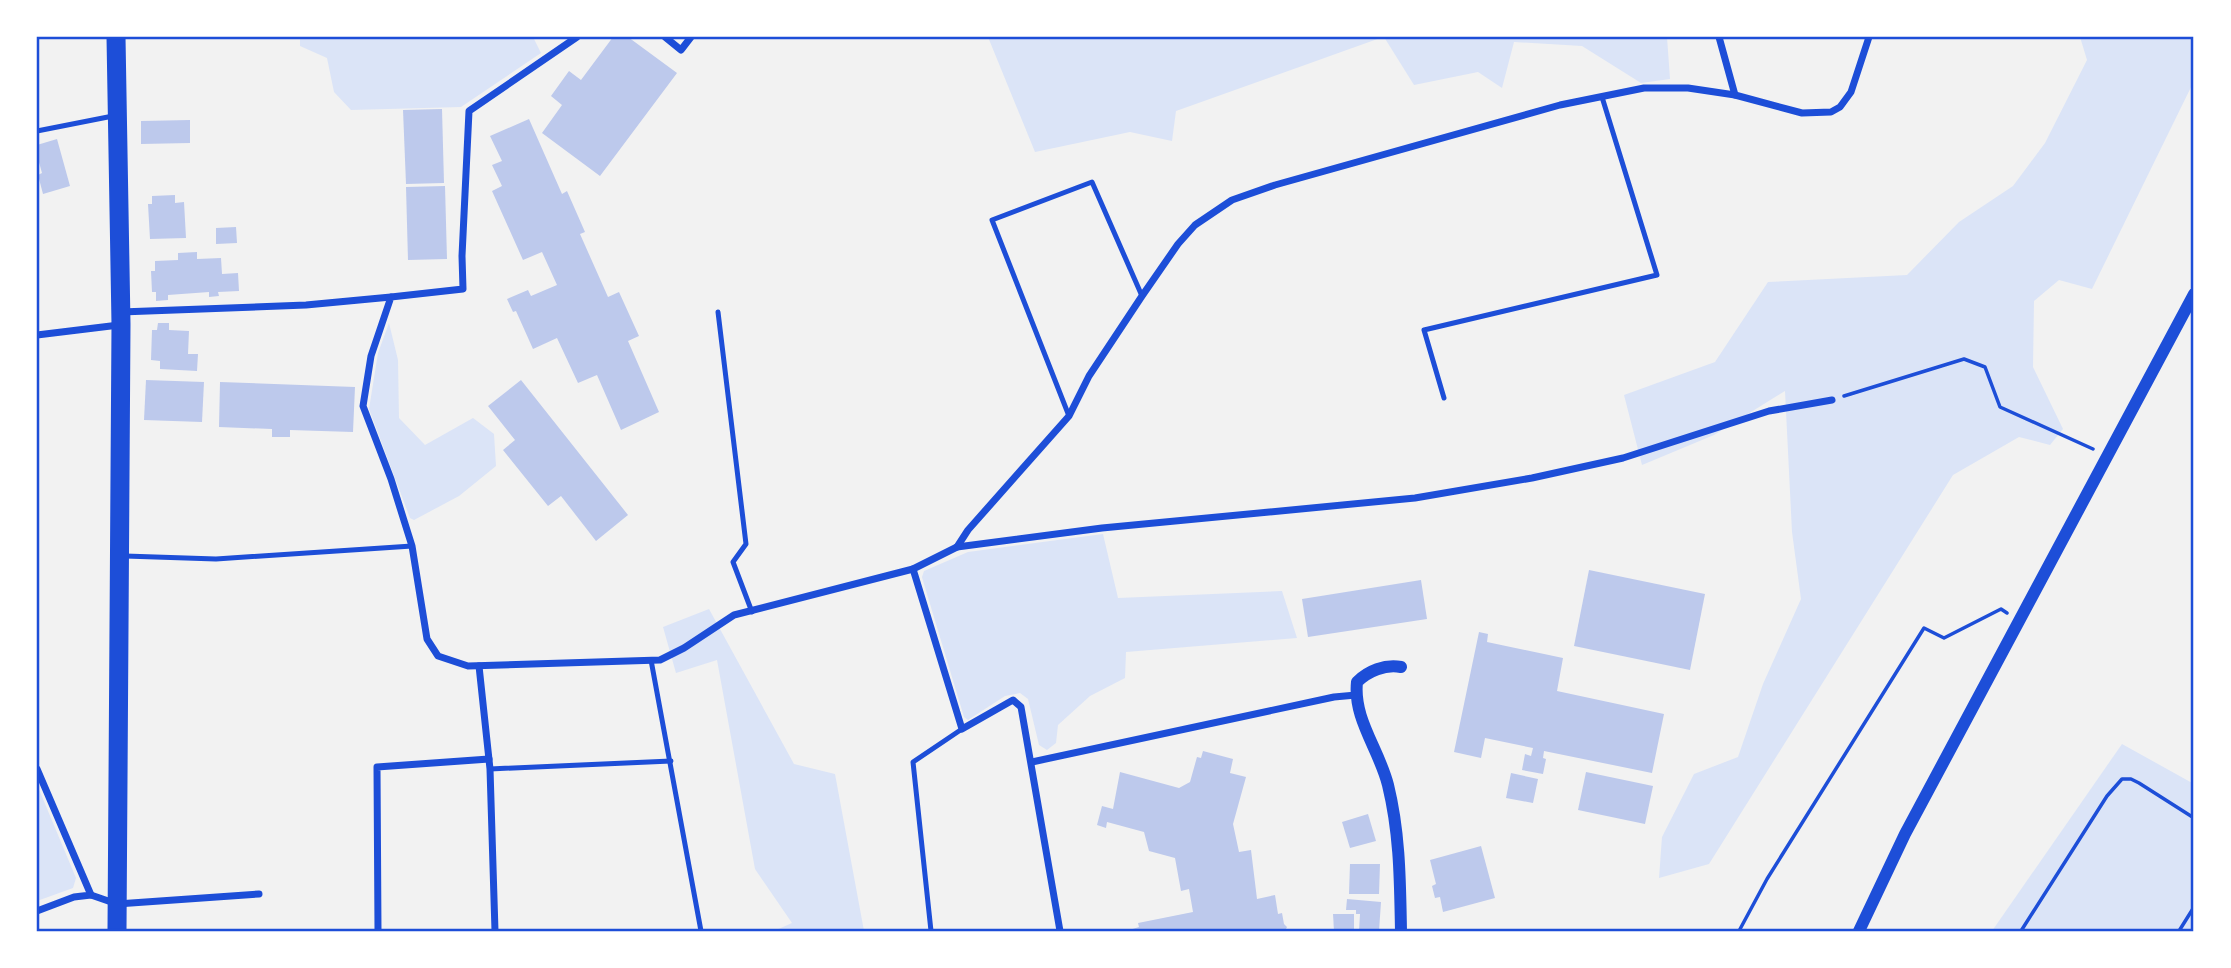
<svg xmlns="http://www.w3.org/2000/svg" width="2231" height="968" viewBox="0 0 2231 968" font-family="Manrope,sans-serif">
	<style>
		.green { fill: #dbe4f7 }
		.building { fill: #bdc9ec }
		.lines { fill: none; stroke-linecap: round; stroke-linejoin: round }
		.path { stroke: #1d4ed8; stroke-width: 3.5 }
		.service { stroke: #1d4ed8; stroke-width: 5 }
		.minor { stroke: #1d4ed8; stroke-width: 7 }
		.tertiary { stroke: #1d4ed8; stroke-width: 12 }
		.trunk { stroke: #1d4ed8; stroke-width: 19 }
		.neatline { fill: none; stroke: #1d4ed8; stroke-width: 2.5 }
	</style>
	<rect width="100%" height="100%" fill="#f2f2f2"/>
	<!-- green -->
	<g class="green">
		<path d="M 300,37 L 533,37 L 541,53 L 461,107 L 351,110 L 334,92 L 327,58 L 300,46 Z"/>
		<path d="M 988,37 L 1383,37 L 1176,111 L 1172,141 L 1130,132 L 1035,152 Z"/>
		<path d="M 1384,37 L 1667,37 L 1670,79 L 1641,83 L 1582,46 L 1514,42 L 1502,88 L 1478,72 L 1414,85 Z"/>
		<path d="M 2080,37 L 2194,37 L 2194,81 L 2092,289 L 2059,280 L 2034,301 L 2033,367 L 2063,429 L 2050,445 L 2019,437 L 1953,475 L 1709,864 L 1659,878 L 1662,837 L 1694,774 L 1738,757 L 1763,684 L 1801,599 L 1792,532 L 1785,391 L 1714,435 L 1642,465 L 1624,395 L 1715,362 L 1768,282 L 1907,275 L 1959,222 L 2013,186 L 2045,143 L 2087,60 Z"/>
		<path d="M 389,323 L 398,360 L 399,418 L 425,445 L 473,418 L 494,434 L 496,466 L 459,496 L 414,520 L 410,518 L 369,409 L 378,353 Z"/>
		<path d="M 1103,534 L 1118,598 L 1282,591 L 1297,638 L 1126,652 L 1125,678 L 1090,696 L 1058,725 L 1056,743 L 1047,750 L 1039,745 L 1028,699 L 1020,693 L 1005,696 L 968,720 L 964,717 L 924,584 L 922,577 L 924,571 L 968,552 Z"/>
		<path d="M 709,609 L 794,764 L 835,774 L 864,931 L 774,931 L 792,923 L 755,869 L 717,660 L 676,673 L 663,627 Z"/>
		<path d="M 2122,744 L 2194,784 L 2194,931 L 1992,931 Z"/>
		<path d="M 38,787 L 76,878 L 73,888 L 37,901 Z"/>
	</g>
	<!-- building -->
	<g class="building">
		<path d="M 613,37 L 628,37 L 677,73 L 600,176 L 542,133 L 562,105 L 551,96 L 569,71 L 581,80 Z"/>
		<path d="M 442,109 L 444,183 L 406,184 L 403,110 Z"/>
		<path d="M 529,119 L 562,194 L 567,191 L 585,232 L 580,234 L 608,297 L 619,292 L 639,336 L 628,341 L 659,412 L 621,430 L 597,375 L 578,383 L 557,338 L 533,349 L 516,311 L 513,312 L 507,299 L 528,290 L 531,296 L 557,285 L 542,252 L 523,260 L 492,191 L 502,186 L 492,165 L 502,161 L 490,136 Z"/>
		<path d="M 190,120 L 190,143 L 141,144 L 141,121 Z"/>
		<path d="M 57,139 L 70,186 L 43,194 L 38,175 L 42,173 L 37,155 L 37,145 Z"/>
		<path d="M 445,186 L 447,259 L 408,260 L 406,187 Z"/>
		<path d="M 175,195 L 175,203 L 184,202 L 186,238 L 150,239 L 148,204 L 152,204 L 152,196 Z"/>
		<path d="M 236,227 L 237,243 L 216,244 L 216,228 Z"/>
		<path d="M 197,252 L 197,259 L 221,258 L 222,274 L 238,273 L 239,291 L 218,292 L 219,296 L 209,297 L 209,292 L 168,295 L 168,300 L 156,301 L 156,292 L 152,292 L 151,271 L 155,271 L 155,261 L 178,260 L 178,253 Z"/>
		<path d="M 158,323 L 169,323 L 169,330 L 189,331 L 188,354 L 198,354 L 197,371 L 160,369 L 160,361 L 151,360 L 152,330 L 157,330 Z"/>
		<path d="M 146,380 L 204,382 L 202,422 L 144,420 Z"/>
		<path d="M 521,380 L 628,515 L 596,541 L 561,496 L 548,506 L 503,450 L 515,440 L 488,406 Z"/>
		<path d="M 220,382 L 355,387 L 353,432 L 290,430 L 290,437 L 272,437 L 272,429 L 219,427 Z"/>
		<path d="M 1589,570 L 1705,594 L 1690,670 L 1574,646 Z"/>
		<path d="M 1421,580 L 1427,619 L 1308,637 L 1302,599 Z"/>
		<path d="M 1479,632 L 1488,634 L 1487,642 L 1563,658 L 1557,691 L 1664,714 L 1652,773 L 1544,751 L 1543,758 L 1546,759 L 1543,774 L 1522,770 L 1525,754 L 1531,756 L 1533,748 L 1485,738 L 1481,758 L 1454,752 Z"/>
		<path d="M 1203,751 L 1233,759 L 1230,773 L 1246,777 L 1233,824 L 1239,852 L 1251,850 L 1257,899 L 1275,895 L 1278,914 L 1282,913 L 1284,924 L 1287,927 L 1285,931 L 1126,931 L 1139,927 L 1138,923 L 1193,912 L 1189,889 L 1181,891 L 1175,858 L 1149,851 L 1144,832 L 1107,822 L 1106,828 L 1097,825 L 1102,806 L 1113,809 L 1120,772 L 1179,788 L 1190,782 L 1197,757 L 1201,758 Z"/>
		<path d="M 1586,772 L 1653,786 L 1645,824 L 1578,810 Z"/>
		<path d="M 1511,773 L 1538,779 L 1533,803 L 1506,798 Z"/>
		<path d="M 1368,814 L 1376,841 L 1350,848 L 1342,822 Z"/>
		<path d="M 1481,846 L 1495,898 L 1443,912 L 1440,897 L 1435,898 L 1432,886 L 1436,884 L 1430,860 Z"/>
		<path d="M 1350,864 L 1380,864 L 1379,894 L 1349,894 Z"/>
		<path d="M 1347,899 L 1381,902 L 1379,931 L 1359,931 L 1360,914 L 1356,914 L 1356,910 L 1346,910 Z"/>
		<path d="M 1333,914 L 1354,914 L 1354,931 L 1334,931 Z"/>
	</g>
	<g class="lines">
		<!-- path -->
		<g class="path">
			<path d="M 1844,396 L 1964,359 L 1985,367 L 2000,407 L 2093,449"/>
			<path d="M 1739,931 L 1767,879 L 1924,628 L 1944,638 L 2001,609 L 2007,613"/>
			<path d="M 2021,931 L 2107,796 L 2122,779 L 2131,779 L 2139,783 L 2194,818"/>
			<path d="M 2179,931 L 2194,907"/>
		</g>
		<!-- service -->
		<g class="service">
			<path d="M 37,131 L 113,116"/>
			<path d="M 718,312 L 746,544 L 733,562 L 752,612"/>
			<path d="M 1444,398 L 1424,330 L 1657,275 L 1602,97"/>
			<path d="M 1069,416 L 992,220 L 1092,182 L 1142,296"/>
			<path d="M 125,556 L 216,559 L 412,546"/>
			<path d="M 651,660 L 701,931"/>
			<path d="M 490,769 L 671,761"/>
			<path d="M 931,931 L 913,762 L 962,729"/>
		</g>
		<!-- minor -->
		<g class="minor">
			<path d="M 577,37 L 469,111 L 462,256 L 463,289 L 391,297 L 371,356 L 363,406 L 391,479 L 412,546 L 427,639 L 438,656 L 468,666 L 660,660 L 684,648 L 734,615 L 913,569"/>
			<path d="M 665,37 L 681,50 L 691,37"/>
			<path d="M 1719,37 L 1735,95"/>
			<path d="M 121,312 L 306,305 L 391,297"/>
			<path d="M 37,335 L 119,325"/>
			<path d="M 957,547 L 1102,528 L 1415,498 L 1532,478 L 1623,458 L 1769,411 L 1832,400"/>
			<path d="M 479,666 L 490,769 L 495,931"/>
			<path d="M 1032,762 L 1334,697 L 1356,695"/>
			<path d="M 37,769 L 91,895 L 74,897 L 37,911"/>
			<path d="M 91,895 L 117,904 L 259,894"/>
			<path d="M 378,931 L 377,767 L 489,759"/>
			<path d="M 1060,931 L 1021,707 L 1013,700 L 962,729 L 913,569 L 957,547 L 968,530 L 1069,416 L 1089,376 L 1142,296 L 1178,244 L 1195,225 L 1232,200 L 1275,185 L 1560,105 L 1644,88 L 1688,88 L 1735,95 L 1802,113 L 1831,112 L 1840,107 L 1851,92 L 1869,37"/>
		</g>
		<!-- tertiary -->
		<g class="tertiary">
			<path d="M 1401,931 C 1400,881 1400,834 1388,785 C 1379,749 1353,719 1357,682 C 1368,671 1385,664 1401,667"/>
			<path d="M 1859,931 L 1905,834 L 2194,294"/>
		</g>
		<!-- trunk -->
		<path class="trunk" d="M 116,37 L 121,324 L 117,931"/>
	</g>
	<!-- border -->
	<rect width="2231" height="968" fill="none" stroke="#ffffff" stroke-width="77"/>
	<rect x="38" y="38" width="2154" height="892" class="neatline"/>
</svg>
